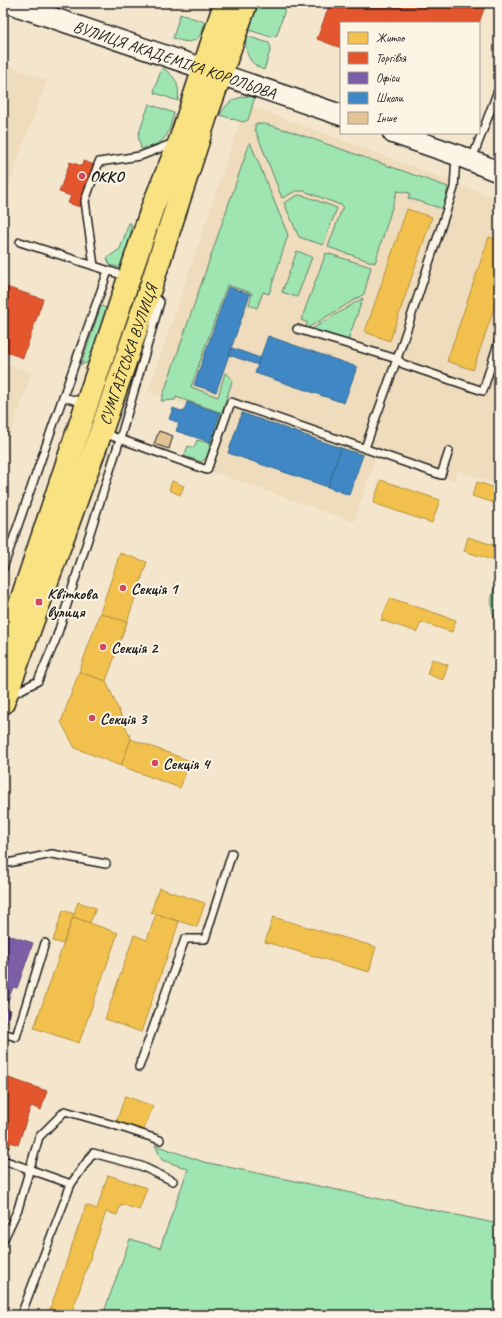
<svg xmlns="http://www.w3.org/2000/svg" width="502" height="1318" viewBox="0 0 502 1318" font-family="Caveat,sans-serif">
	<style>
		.built { fill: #eedcbc }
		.green { fill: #9fe5b2; stroke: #5e8067 }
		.homes { fill: #f2c14e; stroke: #b2903f }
		.shops { fill: #e4572e; stroke: #a84529 }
		.offices { fill: #7b5ea7; stroke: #5e4a7d }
		.schools { fill: #3f88c5; stroke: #346892 }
		.building { fill: #e1c394; stroke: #1c1c1c }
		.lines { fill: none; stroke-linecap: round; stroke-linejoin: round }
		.lane-casing { stroke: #1c1c1c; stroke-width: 10 }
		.secondary-casing { stroke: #1c1c1c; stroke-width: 23 }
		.primary-casing { stroke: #1c1c1c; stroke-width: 25 }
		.lane { stroke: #fcf5e5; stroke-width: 7 }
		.secondary { stroke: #fcf5e5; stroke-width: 20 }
		.primary { stroke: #f8e281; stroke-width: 22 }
		.poi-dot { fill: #d1495b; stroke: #fcf5e5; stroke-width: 1.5 }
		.labels { text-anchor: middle; stroke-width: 4; stroke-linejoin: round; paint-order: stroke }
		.street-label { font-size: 16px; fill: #1c1c1c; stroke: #fcf5e5 }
		.poi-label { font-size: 16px; font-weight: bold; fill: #1c1c1c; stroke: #fcf5e5; text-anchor: start }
	</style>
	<rect width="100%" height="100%" fill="#f4e6cd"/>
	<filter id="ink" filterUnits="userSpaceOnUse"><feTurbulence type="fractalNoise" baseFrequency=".025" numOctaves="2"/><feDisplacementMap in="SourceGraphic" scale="8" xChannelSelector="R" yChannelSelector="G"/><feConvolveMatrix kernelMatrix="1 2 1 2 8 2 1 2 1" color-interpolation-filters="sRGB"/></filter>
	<g filter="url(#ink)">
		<!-- built -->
		<g class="built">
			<path d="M 3,64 L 47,80 L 3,200 Z"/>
			<path d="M 246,104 L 499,199 L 499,485 L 458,471 L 454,481 L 377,455 L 354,522 L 207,470 L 225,419 L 148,392 Z"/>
			<path d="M 3,363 L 32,373 L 3,453 Z"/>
			<path d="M 499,849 L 499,890 L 488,887 Z"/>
		</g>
		<!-- green -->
		<g class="green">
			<path d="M 258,3 L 287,3 L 277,35 L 271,37 L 249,30 Z"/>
			<path d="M 180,14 L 205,22 C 200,43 191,45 173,38 Z"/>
			<path d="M 246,36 L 269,43 L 271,48 L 264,70 C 249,64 244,52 246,36 Z"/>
			<path d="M 162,68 C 176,76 180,85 178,101 L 155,93 L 154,90 Z"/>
			<path d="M 248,96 L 255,97 L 248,120 L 243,122 L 220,115 C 227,102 234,98 248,96 Z"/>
			<path d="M 149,104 L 174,113 C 166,139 169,141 141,149 L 138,136 Z"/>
			<path d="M 255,124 L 265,124 L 290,131 L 448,187 L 443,209 L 408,198 L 410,193 L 397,191 L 375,263 L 328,247 L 343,206 L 304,191 L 296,191 L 282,198 L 255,129 Z"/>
			<path d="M 250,142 L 288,235 L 269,294 L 263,292 L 257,308 L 249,305 L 252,293 L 227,285 L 191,387 L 218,397 L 225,373 C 230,375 231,378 232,382 L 207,456 L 202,462 L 184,456 L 188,446 L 194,448 L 197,440 L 210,443 L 220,412 L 176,397 L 175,400 L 161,401 Z"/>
			<path d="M 298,195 L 305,196 L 337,208 L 323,245 L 299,237 L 284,203 Z"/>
			<path d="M 129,223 L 131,223 L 131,241 L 121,268 L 110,265 L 107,258 L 120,249 Z"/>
			<path d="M 297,251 L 312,257 L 297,297 L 282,292 Z"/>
			<path d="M 326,253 L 371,267 L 364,294 L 308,328 L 306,326 L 308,323 L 301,320 Z"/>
			<path d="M 363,298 L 348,340 L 312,329 Z"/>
			<path d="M 101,306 L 108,309 L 90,361 L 81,365 Z"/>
			<path d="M 499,571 L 499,626 C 486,605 493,593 499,571 Z"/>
			<path d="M 155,1145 L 204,1162 L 499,1224 L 499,1315 L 103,1315 L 130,1239 L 160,1248 L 188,1169 L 162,1160 Z"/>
		</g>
		<!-- homes -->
		<g class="homes">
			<path d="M 407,209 L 432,217 L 390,341 L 365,332 Z"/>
			<path d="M 489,237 L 499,240 L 499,294 L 473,370 L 447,361 Z"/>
			<path d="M 381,480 L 440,500 L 432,523 L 373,503 Z"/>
			<path d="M 172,481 L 184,486 L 180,495 L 169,490 Z"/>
			<path d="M 477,482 L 499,489 L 495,503 L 472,496 Z"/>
			<path d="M 468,537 L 499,547 L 495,561 L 464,551 Z"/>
			<path d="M 120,553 L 147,562 L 127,622 L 100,613 Z"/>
			<path d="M 390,598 L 456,620 L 452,632 L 421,622 L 417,632 L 381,620 Z"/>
			<path d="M 100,613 L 127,622 L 106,681 L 79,672 Z"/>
			<path d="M 432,659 L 448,665 L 443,680 L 427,674 Z"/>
			<path d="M 79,672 L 106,681 L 131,739 L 121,766 L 75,748 L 61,722 Z"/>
			<path d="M 131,739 L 190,761 L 180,788 L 121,766 Z"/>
			<path d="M 159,888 L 205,903 L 197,927 L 151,912 Z"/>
			<path d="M 78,902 L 96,908 L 90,923 L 73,917 Z"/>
			<path d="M 63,910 L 74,914 L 63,944 L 53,941 Z"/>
			<path d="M 156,914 L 179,922 L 141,1032 L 105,1019 L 134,935 L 147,940 Z"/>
			<path d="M 73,917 L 118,933 L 79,1043 L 34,1028 Z"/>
			<path d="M 273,917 L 376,947 L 369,972 L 265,942 Z"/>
			<path d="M 125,1096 L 153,1106 L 143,1132 L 116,1123 Z"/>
			<path d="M 108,1175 L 147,1188 L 139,1210 L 121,1204 L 117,1215 L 106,1212 L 71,1315 L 48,1315 L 86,1205 L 97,1209 Z"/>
		</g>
		<!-- shops -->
		<g class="shops">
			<path d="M 330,3 L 486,3 L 479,23 L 341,23 L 341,48 L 317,39 Z"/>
			<path d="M 83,161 L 95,165 L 80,207 L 68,203 L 71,196 L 59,192 L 70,162 L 82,166 Z"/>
			<path d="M 3,286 L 43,299 L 23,358 L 3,351 Z"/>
			<path d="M 3,1076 L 47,1091 L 41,1110 L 31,1106 L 18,1145 L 11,1142 L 9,1148 L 3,1147 Z"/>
		</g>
		<!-- offices -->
		<path class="offices" d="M 5,934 L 33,943 L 17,988 L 13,987 L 5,1008 L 11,1010 L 5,1027 L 3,1026 L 3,941 Z"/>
		<!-- schools -->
		<g class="schools">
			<path d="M 228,287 L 250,294 L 216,392 L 194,385 Z"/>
			<path d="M 268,336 L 357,367 L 344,403 L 255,373 Z"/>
			<path d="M 232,348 L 260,358 L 258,365 L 229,355 Z"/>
			<path d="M 187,402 L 220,413 L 210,442 L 176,431 L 179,423 L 169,419 L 173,408 L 184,412 Z"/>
			<path d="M 242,413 L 341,448 L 328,487 L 228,453 Z"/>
			<path d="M 341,448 L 363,455 L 349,495 L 328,487 Z"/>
		</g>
		<!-- building -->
		<path class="building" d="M 159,431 L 173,436 L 169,449 L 154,444 Z"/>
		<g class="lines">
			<!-- lane casing -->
			<g class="lane-casing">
				<g id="lane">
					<path d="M 472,159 L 499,88"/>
					<path d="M 20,242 L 128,277"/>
					<path d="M 94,266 L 85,201 L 99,162 L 140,156 L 174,143"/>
					<path d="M 297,329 L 397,359 L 403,364 L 483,391 L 499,340"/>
					<path d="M 63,397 L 86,403"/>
					<path d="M 103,433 L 207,470 L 231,402 L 441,475 L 449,451"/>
					<path d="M 365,448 L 397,359 L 454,188 L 456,157"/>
					<path d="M 3,568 L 63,397 L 108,271"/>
					<path d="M 11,695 L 38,681 L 56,639 L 120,439 L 160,302 L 152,294"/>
					<path d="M 3,864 L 52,854 L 106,864"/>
					<path d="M 3,1033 L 16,1037 L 45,943"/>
					<path d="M 139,1067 L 185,939 L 205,939 L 232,853"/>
					<path d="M 3,1160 L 71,1184 L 21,1315"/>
					<path d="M 71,1184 L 93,1153 L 141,1166 L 173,1181"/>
					<path d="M 3,1241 L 18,1209 L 39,1137 L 65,1111 L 114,1125 L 160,1140"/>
				</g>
			</g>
			<!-- secondary casing -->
			<g class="secondary-casing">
				<g id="secondary">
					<path id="s1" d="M 9,3 L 341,115"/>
					<path d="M 393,133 L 457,155 L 499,172"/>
				</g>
			</g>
			<!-- primary casing -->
			<g class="primary-casing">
				<g id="primary">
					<path d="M 3,655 L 153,206 L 180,141 L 225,3"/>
					<path id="s2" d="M 3,703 L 101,432 L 149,292 L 206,116 L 246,3"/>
				</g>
			</g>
			<!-- lane -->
			<use href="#lane" class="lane"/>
			<!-- secondary -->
			<use href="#secondary" class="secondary"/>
			<!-- primary -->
			<use href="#primary" class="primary"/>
		</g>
	</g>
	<!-- markers -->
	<g class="poi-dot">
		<circle cx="82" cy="176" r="4"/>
		<circle cx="123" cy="588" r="4"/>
		<rect x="35" y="598" width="8" height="8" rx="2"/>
		<circle cx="103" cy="647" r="4"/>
		<circle cx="92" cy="718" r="4"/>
		<circle cx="155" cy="763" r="4"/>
	</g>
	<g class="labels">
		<!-- street labels -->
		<g class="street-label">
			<text dy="6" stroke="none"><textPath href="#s1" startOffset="175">ВУЛИЦЯ АКАДЕМІКА КОРОЛЬОВА</textPath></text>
			<text dy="6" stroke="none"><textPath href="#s2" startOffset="370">СУМГАЇТСЬКА ВУЛИЦЯ</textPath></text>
		</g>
		<!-- poi labels -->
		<g class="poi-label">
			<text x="90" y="182">ОККО</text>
			<text x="131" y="594">Секція 1</text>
			<text x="47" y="599">Квіткова<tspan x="47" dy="18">вулиця</tspan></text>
			<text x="111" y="653">Секція 2</text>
			<text x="100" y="724">Секція 3</text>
			<text x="163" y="769">Секція 4</text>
		</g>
	</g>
	<!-- margin -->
	<rect width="502" height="1318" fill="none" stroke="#fcf5e5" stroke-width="16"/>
	<rect x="8" y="8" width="486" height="1302" fill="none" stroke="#1c1c1c" stroke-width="1.5" filter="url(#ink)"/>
	<!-- legend -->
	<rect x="340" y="22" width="140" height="112" fill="#fcf5e5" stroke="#a29e95"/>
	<rect x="348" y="32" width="20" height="12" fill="#f2c14e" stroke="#a29e95"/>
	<text x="376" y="42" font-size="12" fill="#1c1c1c">Житло</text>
	<rect x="348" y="52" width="20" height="12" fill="#e4572e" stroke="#a29e95"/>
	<text x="376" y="62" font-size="12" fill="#1c1c1c">Торгівля</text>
	<rect x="348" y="72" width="20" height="12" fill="#7b5ea7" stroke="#a29e95"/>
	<text x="376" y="82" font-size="12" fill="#1c1c1c">Офіси</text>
	<rect x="348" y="92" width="20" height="12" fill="#3f88c5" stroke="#a29e95"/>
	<text x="376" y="102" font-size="12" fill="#1c1c1c">Школи</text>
	<rect x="348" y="112" width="20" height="12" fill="#e1c394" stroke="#a29e95"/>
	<text x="376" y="122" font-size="12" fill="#1c1c1c">Інше</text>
</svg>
